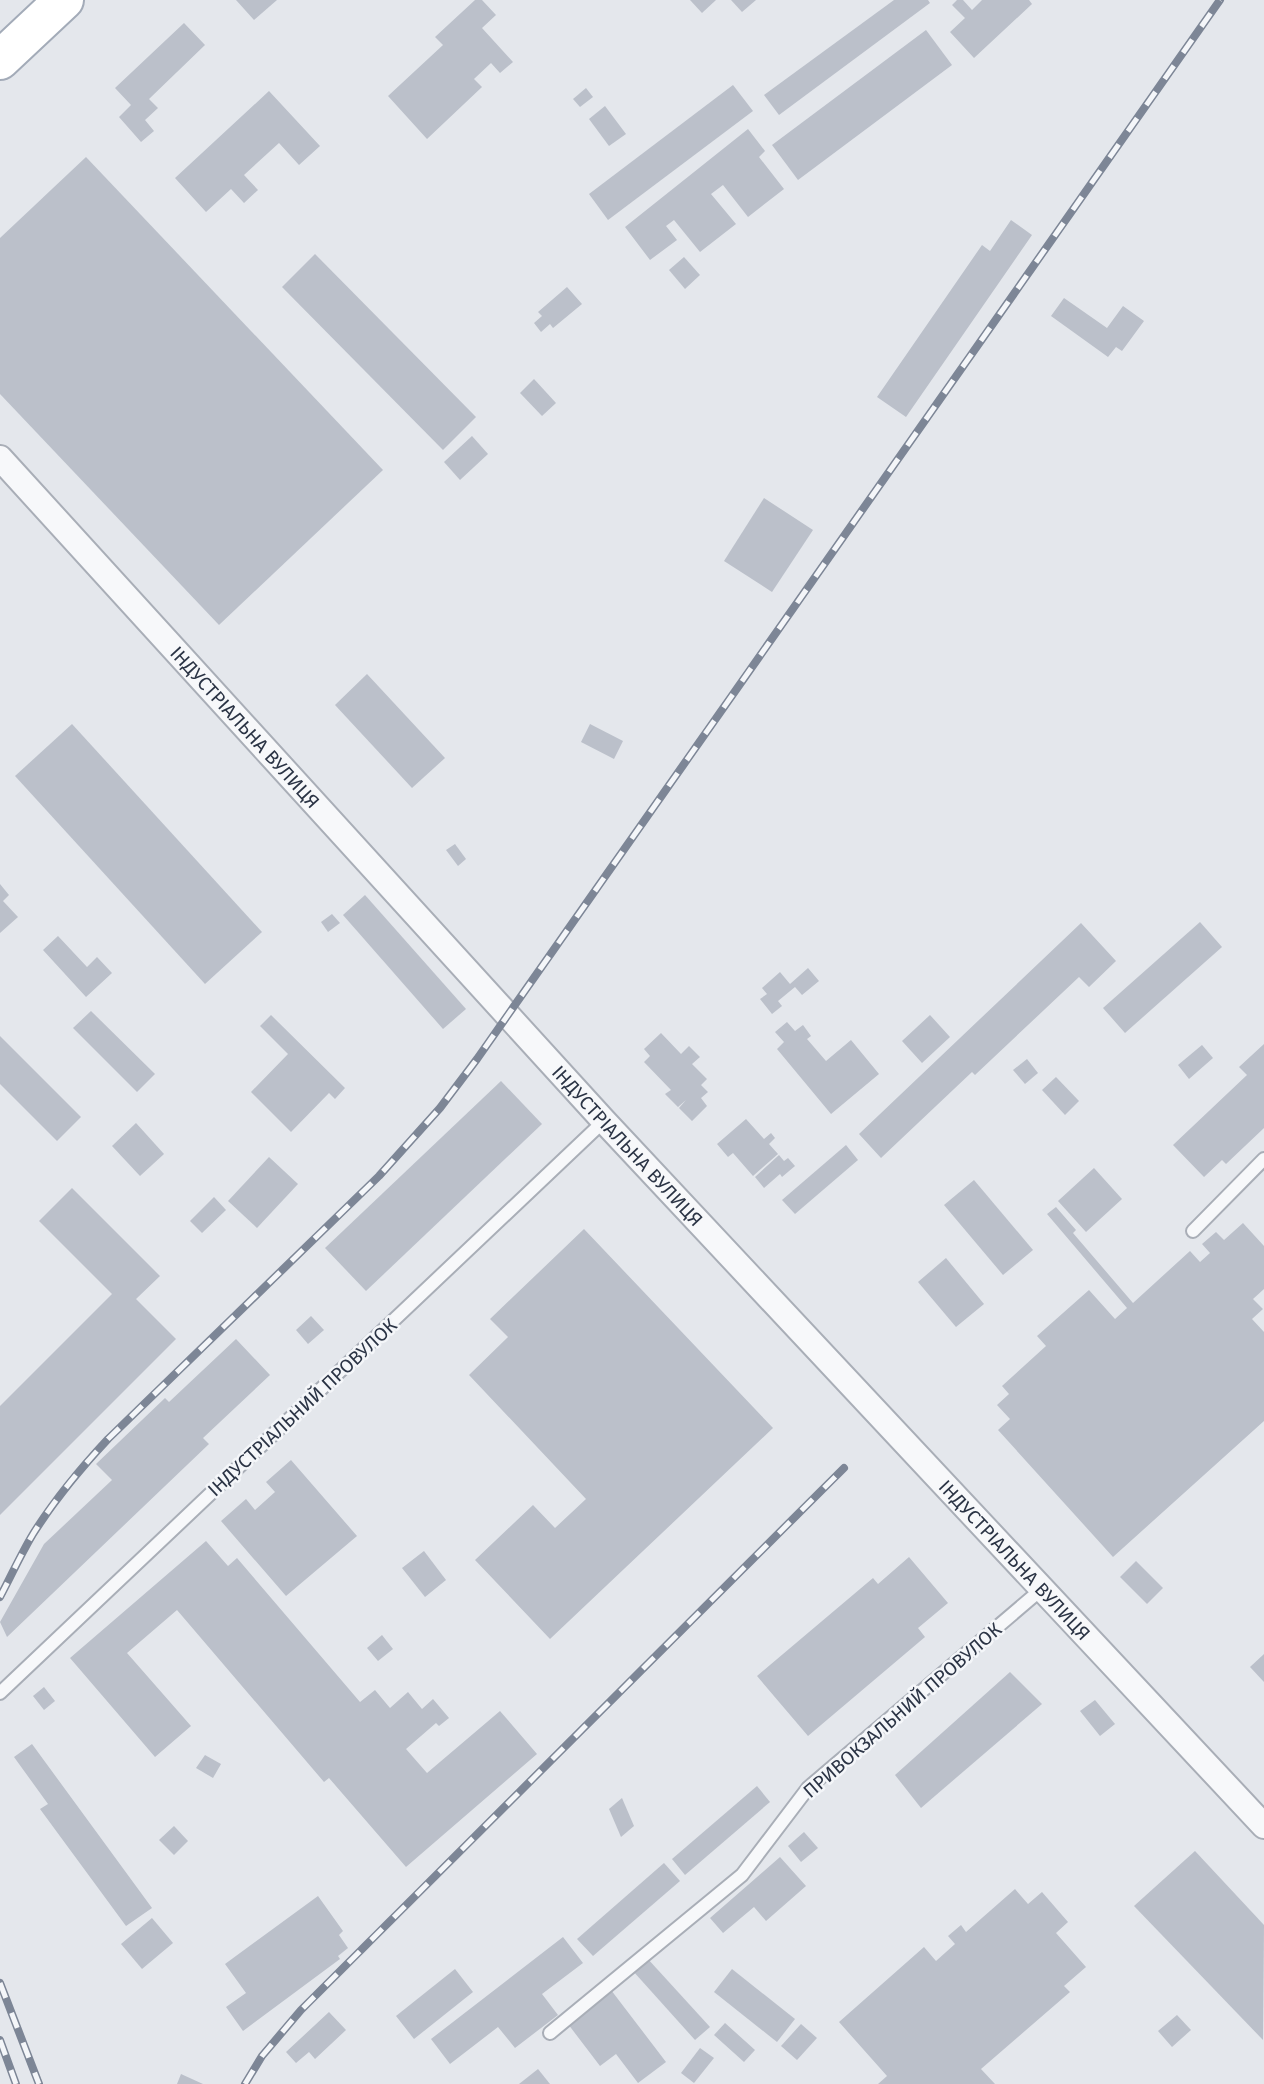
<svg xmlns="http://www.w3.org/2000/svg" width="1264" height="2084" viewBox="0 0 1264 2084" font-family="'Fira Sans',sans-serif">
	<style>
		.building { fill: #bbc0ca }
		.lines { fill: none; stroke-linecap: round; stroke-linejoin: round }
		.lane-casing { stroke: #a9aeb7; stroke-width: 16 }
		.street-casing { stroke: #a9aeb7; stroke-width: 28 }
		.primary-casing { stroke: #a3abb8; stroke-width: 42 }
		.lane { stroke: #f7f8fa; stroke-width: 12 }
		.street { stroke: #f7f8fa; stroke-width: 24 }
		.primary { stroke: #fff; stroke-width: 38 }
		.rail-casing { stroke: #7d8696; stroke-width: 8 }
		.rail { stroke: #f4f6f9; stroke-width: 5; stroke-dasharray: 16; stroke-linecap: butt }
		.labels { text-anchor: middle; stroke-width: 5; stroke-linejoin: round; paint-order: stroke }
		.street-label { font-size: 19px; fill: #2b3445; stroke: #f4f6f9 }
	</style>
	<rect width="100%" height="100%" fill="#e4e7ec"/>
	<!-- building -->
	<g class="building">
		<path d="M 236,0 L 277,0 L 254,20 Z"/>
		<path d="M 475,0 L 482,0 L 496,15 L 482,28 L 513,62 L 500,73 L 491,63 L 474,79 L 482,87 L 427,139 L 388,96 L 443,45 L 435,37 Z"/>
		<path d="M 690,0 L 716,0 L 702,13 Z"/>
		<path d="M 731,0 L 756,0 L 742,12 Z"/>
		<path d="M 894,0 L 928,0 L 930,3 L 779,115 L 764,95 Z"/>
		<path d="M 957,0 L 963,0 L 972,10 L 982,0 L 1029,0 L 1032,4 L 974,58 L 950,32 L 965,18 L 952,5 Z"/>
		<path d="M 184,23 L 205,45 L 149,99 L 158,108 L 145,120 L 154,131 L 141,142 L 119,117 L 131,105 L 115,88 Z"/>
		<path d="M 926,30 L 952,65 L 798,180 L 772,145 Z"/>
		<path d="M 733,85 L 753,111 L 608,220 L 589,194 Z"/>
		<path d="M 586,88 L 593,97 L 580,107 L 573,99 Z"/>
		<path d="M 269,91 L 320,146 L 299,165 L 279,143 L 244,175 L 258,190 L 244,203 L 231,189 L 206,212 L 175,178 Z"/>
		<path d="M 605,106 L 626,134 L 609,146 L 589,119 Z"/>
		<path d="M 748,129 L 765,151 L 759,157 L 784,189 L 748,217 L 723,185 L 711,194 L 736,224 L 700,252 L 674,220 L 666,226 L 677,240 L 650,260 L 625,227 Z"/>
		<path d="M 86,157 L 383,470 L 219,625 L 0,394 L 0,238 Z"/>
		<path d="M 1011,220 L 1032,235 L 906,417 L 877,397 L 982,245 L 990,251 Z"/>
		<path d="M 315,254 L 476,417 L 443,450 L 282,287 Z"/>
		<path d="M 684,257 L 700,275 L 685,289 L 669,270 Z"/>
		<path d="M 567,287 L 582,304 L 553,328 L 550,324 L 541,332 L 534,323 L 542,316 L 538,312 Z"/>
		<path d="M 1064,298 L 1107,328 L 1123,306 L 1144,321 L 1122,351 L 1116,347 L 1108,357 L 1051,316 Z"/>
		<path d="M 534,379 L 556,403 L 542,416 L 520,393 Z"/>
		<path d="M 472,436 L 488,454 L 460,480 L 444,462 Z"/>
		<path d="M 764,498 L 813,530 L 772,592 L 724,561 Z"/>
		<path d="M 367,674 L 445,758 L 412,788 L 335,705 Z"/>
		<path d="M 72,724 L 262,932 L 205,984 L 15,776 Z"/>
		<path d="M 590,724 L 623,741 L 614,759 L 581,742 Z"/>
		<path d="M 455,844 L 466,859 L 458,866 L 446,850 Z"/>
		<path d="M 0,884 L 9,895 L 3,901 L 18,917 L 0,933 Z"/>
		<path d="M 365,895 L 466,1009 L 443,1029 L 343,915 Z"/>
		<path d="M 332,914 L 340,923 L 328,932 L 321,922 Z"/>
		<path d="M 1200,922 L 1222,947 L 1125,1033 L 1103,1008 Z"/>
		<path d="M 1081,923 L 1116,961 L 1089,987 L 1079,977 L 975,1075 L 972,1072 L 881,1158 L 859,1134 Z"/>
		<path d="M 58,936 L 87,967 L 97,957 L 112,973 L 86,997 L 43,950 Z"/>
		<path d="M 808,968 L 819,981 L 802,995 L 795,987 L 778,1001 L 782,1006 L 772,1014 L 760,999 L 767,994 L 762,988 L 780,972 L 790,984 Z"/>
		<path d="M 91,1011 L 155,1074 L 137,1092 L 73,1028 Z"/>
		<path d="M 271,1015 L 345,1088 L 335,1099 L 329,1093 L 291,1132 L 251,1092 L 288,1054 L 260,1026 Z"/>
		<path d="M 930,1015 L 950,1037 L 922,1063 L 902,1041 Z"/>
		<path d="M 787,1022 L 795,1031 L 803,1025 L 811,1036 L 807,1039 L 826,1061 L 851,1040 L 879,1074 L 831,1114 L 777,1049 L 784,1042 L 775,1032 Z"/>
		<path d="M 661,1033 L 681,1054 L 689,1046 L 700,1057 L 692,1064 L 707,1079 L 701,1085 L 708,1092 L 701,1098 L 707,1106 L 692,1121 L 679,1108 L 686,1100 L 678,1107 L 665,1094 L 671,1090 L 644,1062 L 650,1056 L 644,1049 Z"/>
		<path d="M 0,1036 L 81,1117 L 57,1141 L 0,1084 Z"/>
		<path d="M 1264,1044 L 1264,1128 L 1226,1164 L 1222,1160 L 1204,1177 L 1173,1145 L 1247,1075 L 1239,1067 Z"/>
		<path d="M 1202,1045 L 1213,1058 L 1189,1079 L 1178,1065 Z"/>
		<path d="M 1027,1059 L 1038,1073 L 1025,1084 L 1013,1070 Z"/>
		<path d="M 1056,1077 L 1079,1101 L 1065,1115 L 1042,1090 Z"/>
		<path d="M 501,1081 L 542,1124 L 366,1291 L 325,1248 Z"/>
		<path d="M 746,1119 L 764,1139 L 771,1133 L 775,1138 L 769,1144 L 778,1154 L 753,1176 L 733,1153 L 728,1157 L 717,1144 Z"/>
		<path d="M 136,1123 L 164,1154 L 140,1176 L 112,1146 Z"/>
		<path d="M 846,1145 L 858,1160 L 795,1214 L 782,1200 Z"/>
		<path d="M 779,1155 L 784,1161 L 788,1158 L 795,1166 L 782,1177 L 780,1174 L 764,1188 L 755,1177 Z"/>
		<path d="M 269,1157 L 298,1184 L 257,1228 L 228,1201 Z"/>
		<path d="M 1094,1168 L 1122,1199 L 1086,1232 L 1058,1201 Z"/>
		<path d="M 974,1180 L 1033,1250 L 1003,1275 L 944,1205 Z"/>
		<path d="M 72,1188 L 160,1276 L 136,1299 L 176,1339 L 0,1515 L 0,1406 L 112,1294 L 39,1221 Z"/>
		<path d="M 214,1197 L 226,1210 L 202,1233 L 190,1221 Z"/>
		<path d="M 1056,1207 L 1076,1230 L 1073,1233 L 1133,1303 L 1190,1251 L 1200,1262 L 1210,1253 L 1202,1244 L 1216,1232 L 1224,1240 L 1243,1223 L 1264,1246 L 1264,1289 L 1253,1299 L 1263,1309 L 1252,1319 L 1264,1332 L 1264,1421 L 1113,1557 L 998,1430 L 1010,1419 L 997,1405 L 1009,1394 L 1002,1386 L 1046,1346 L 1037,1336 L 1089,1290 L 1115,1319 L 1127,1308 L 1047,1214 Z"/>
		<path d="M 584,1229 L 773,1428 L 550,1639 L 475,1560 L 533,1505 L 555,1528 L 586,1499 L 469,1375 L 508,1337 L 490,1319 Z"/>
		<path d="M 946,1258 L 984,1304 L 956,1327 L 918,1282 Z"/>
		<path d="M 311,1316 L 324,1330 L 308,1344 L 296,1330 Z"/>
		<path d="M 236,1339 L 270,1375 L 203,1438 L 209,1444 L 7,1637 L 0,1622 L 44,1544 L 112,1480 L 96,1464 L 165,1398 L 169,1402 Z"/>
		<path d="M 291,1460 L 357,1536 L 286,1596 L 221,1521 L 246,1499 L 255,1510 L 275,1492 L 266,1482 Z"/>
		<path d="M 206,1541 L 228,1566 L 237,1558 L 360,1702 L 375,1690 L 390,1708 L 408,1692 L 422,1709 L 433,1699 L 449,1718 L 439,1726 L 436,1723 L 406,1749 L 427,1773 L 500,1711 L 537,1754 L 406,1867 L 329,1778 L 324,1782 L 177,1610 L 127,1653 L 191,1726 L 155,1757 L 70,1658 Z"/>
		<path d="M 424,1551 L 446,1580 L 425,1597 L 402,1568 Z"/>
		<path d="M 909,1557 L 948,1603 L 918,1628 L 925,1637 L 808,1736 L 757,1676 L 873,1578 L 878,1584 Z"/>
		<path d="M 1136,1561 L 1163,1588 L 1147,1604 L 1120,1577 Z"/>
		<path d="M 382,1635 L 393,1649 L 378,1661 L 367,1648 Z"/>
		<path d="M 1264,1654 L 1264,1682 L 1250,1667 Z"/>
		<path d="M 1010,1672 L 1042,1704 L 921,1808 L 895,1775 Z"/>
		<path d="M 44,1687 L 55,1701 L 44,1710 L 33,1696 Z"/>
		<path d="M 1095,1700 L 1115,1724 L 1100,1736 L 1080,1711 Z"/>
		<path d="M 32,1744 L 152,1908 L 126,1926 L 40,1809 L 48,1804 L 14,1757 Z"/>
		<path d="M 205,1755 L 221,1764 L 213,1778 L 196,1768 Z"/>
		<path d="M 757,1786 L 770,1802 L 685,1875 L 672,1859 Z"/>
		<path d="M 622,1798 L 634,1826 L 621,1837 L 609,1809 Z"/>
		<path d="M 174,1826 L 188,1841 L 174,1855 L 159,1840 Z"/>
		<path d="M 804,1832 L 818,1848 L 801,1862 L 788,1846 Z"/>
		<path d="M 1195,1851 L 1264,1925 L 1263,2040 L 1134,1906 Z"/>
		<path d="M 780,1857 L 806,1886 L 766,1921 L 754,1907 L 723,1933 L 710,1918 Z"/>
		<path d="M 664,1863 L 680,1881 L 593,1956 L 577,1939 Z"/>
		<path d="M 1015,1889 L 1028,1904 L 1042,1892 L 1068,1922 L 1056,1933 L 1086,1967 L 1064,1986 L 1070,1992 L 981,2069 L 995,2084 L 878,2084 L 887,2076 L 839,2022 L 924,1947 L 936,1961 L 955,1944 L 948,1936 L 961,1925 L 966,1932 Z"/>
		<path d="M 318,1896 L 343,1931 L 339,1935 L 348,1948 L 338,1956 L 340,1959 L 243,2031 L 226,2007 L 246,1993 L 225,1964 Z"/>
		<path d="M 152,1918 L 173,1943 L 142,1969 L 121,1944 Z"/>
		<path d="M 563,1937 L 583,1963 L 542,1994 L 558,2015 L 515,2048 L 498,2027 L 450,2064 L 431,2039 Z"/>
		<path d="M 647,1958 L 710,2027 L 695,2040 L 633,1971 Z"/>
		<path d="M 455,1969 L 473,1992 L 414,2039 L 396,2016 Z"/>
		<path d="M 732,1969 L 795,2019 L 777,2042 L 714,1992 Z"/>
		<path d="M 611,1990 L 666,2062 L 638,2083 L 616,2054 L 600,2066 L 568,2024 Z"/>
		<path d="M 329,2012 L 346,2030 L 315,2059 L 309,2052 L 296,2063 L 286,2052 Z"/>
		<path d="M 1177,2015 L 1191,2030 L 1172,2047 L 1158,2031 Z"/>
		<path d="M 725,2023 L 755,2050 L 744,2062 L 714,2035 Z"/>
		<path d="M 801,2024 L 817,2038 L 797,2060 L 781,2046 Z"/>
		<path d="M 700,2048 L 714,2058 L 694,2083 L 681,2073 Z"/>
		<path d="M 538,2069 L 550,2084 L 519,2084 Z"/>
		<path d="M 181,2074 L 203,2084 L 177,2084 Z"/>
	</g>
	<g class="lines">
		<!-- lane casing -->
		<g class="lane-casing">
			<g id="lane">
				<path d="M 1193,1231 L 1264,1159"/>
				<path d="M 0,1693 L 604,1121"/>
				<path d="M 550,2033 L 742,1875 L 808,1788 L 1043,1588"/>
			</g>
		</g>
		<!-- street casing -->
		<g class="street-casing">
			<g id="street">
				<path id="s1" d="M 0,458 L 604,1121 L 1264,1826"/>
			</g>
		</g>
		<!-- primary casing -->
		<g class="primary-casing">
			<path id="primary" d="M 0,60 L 64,0"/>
		</g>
		<!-- lane -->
		<use href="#lane" class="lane"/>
		<!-- street -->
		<use href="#street" class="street"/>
		<!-- primary -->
		<use href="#primary" class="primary"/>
		<!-- rail casing -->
		<g class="rail-casing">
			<g id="rail">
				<path d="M 0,1597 C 11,1576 21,1554 33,1534 C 55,1499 80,1469 108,1439 L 379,1176 L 440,1108 L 477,1059 L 1220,0"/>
				<path d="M 0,1983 L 39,2084"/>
				<path d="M 0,2040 L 16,2084"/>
				<path d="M 245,2084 L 262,2056 L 301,2010 L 844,1468"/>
			</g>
		</g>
		<!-- rail -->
		<use href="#rail" class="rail"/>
	</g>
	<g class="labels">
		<!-- street labels -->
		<g class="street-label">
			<text dy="7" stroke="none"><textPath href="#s1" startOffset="364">ІНДУСТРІАЛЬНА ВУЛИЦЯ</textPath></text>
			<text dy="7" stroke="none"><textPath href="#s1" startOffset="931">ІНДУСТРІАЛЬНА ВУЛИЦЯ</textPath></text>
			<text transform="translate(302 1407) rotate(-43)" y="7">ІНДУСТРІАЛЬНИЙ ПРОВУЛОК</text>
			<text dy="7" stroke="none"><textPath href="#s1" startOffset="1498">ІНДУСТРІАЛЬНА ВУЛИЦЯ</textPath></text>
			<text transform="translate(902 1710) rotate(-41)" y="7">ПРИВОКЗАЛЬНИЙ ПРОВУЛОК</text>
		</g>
	</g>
</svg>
